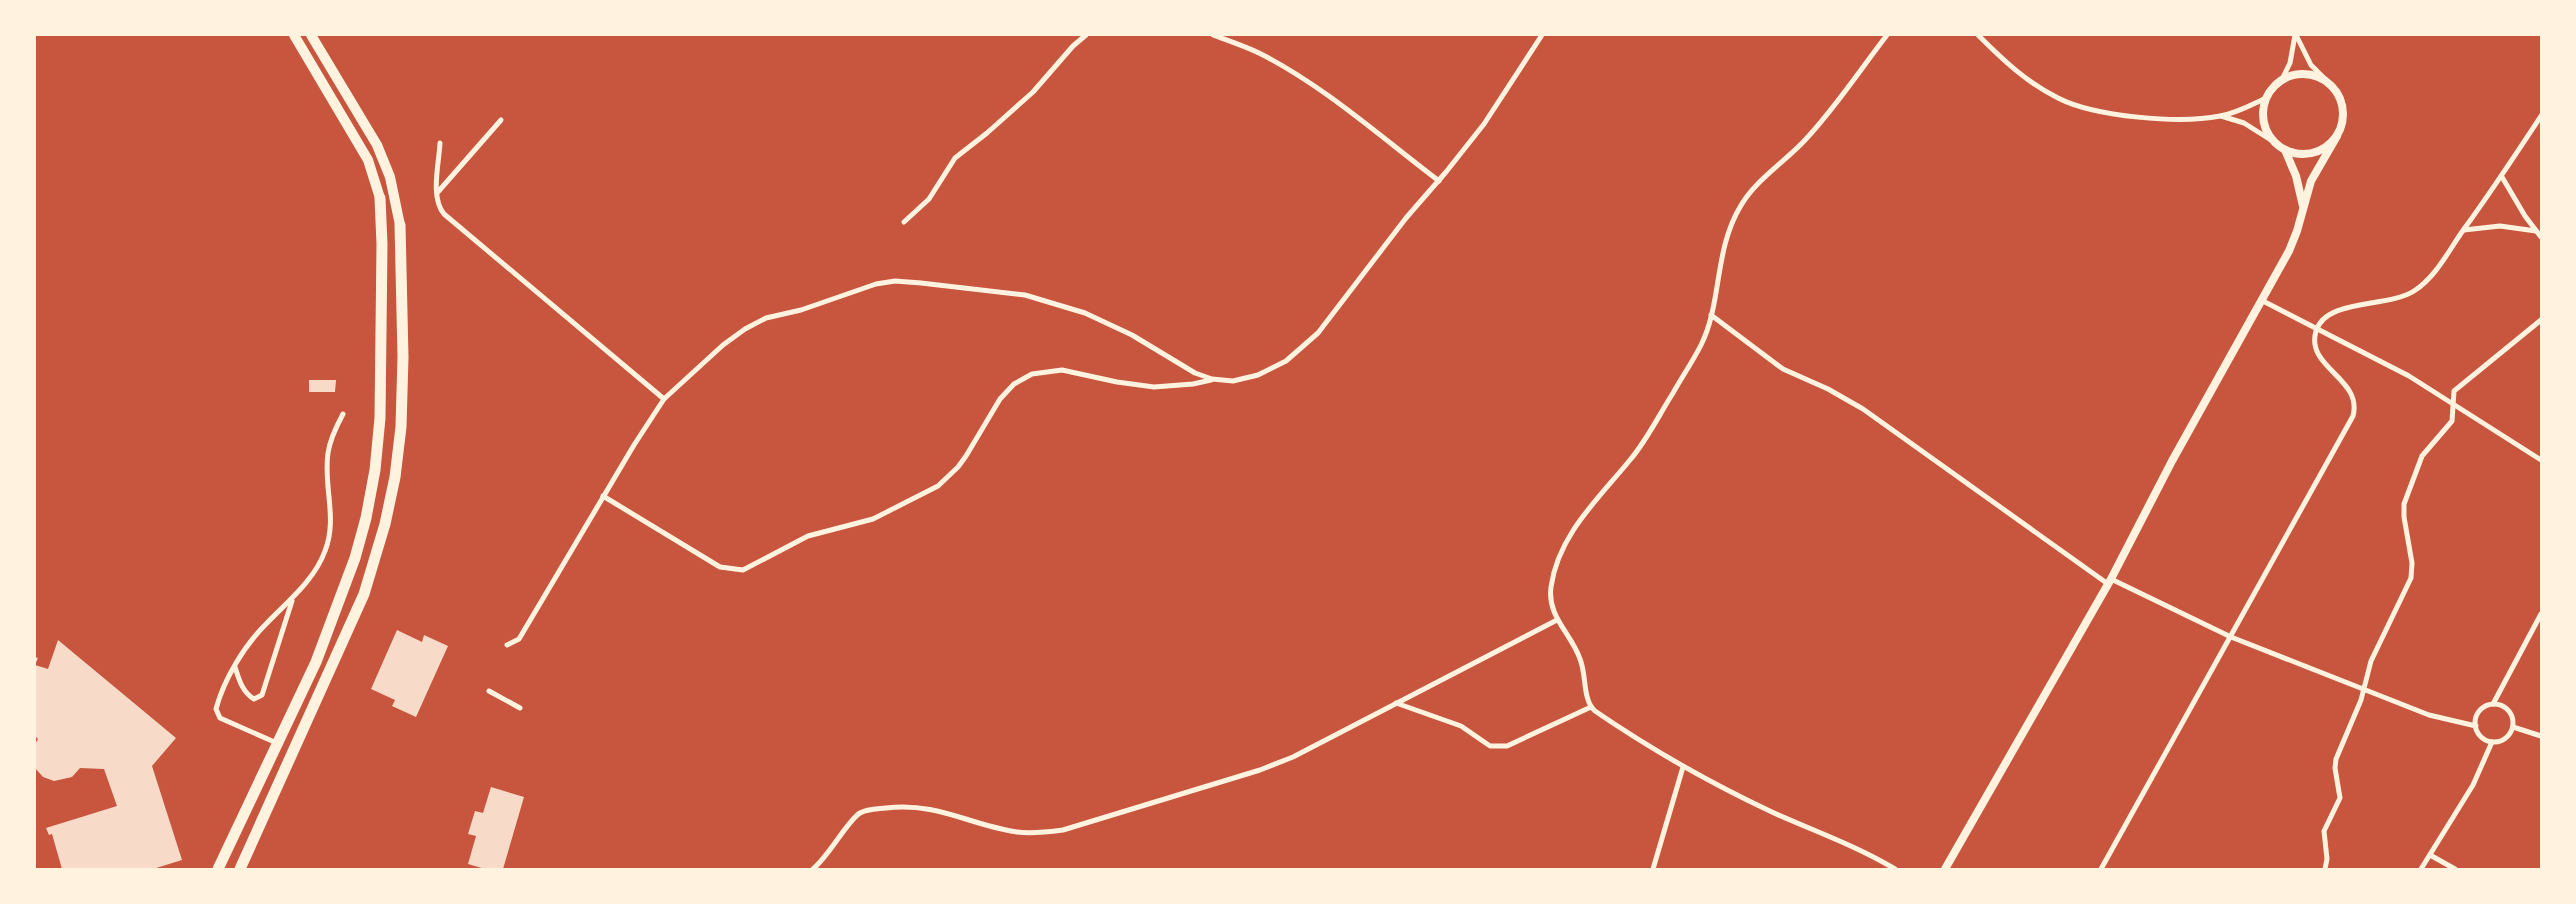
<svg xmlns="http://www.w3.org/2000/svg" width="2576" height="904" viewBox="0 0 2576 904" font-family="'Roboto Serif',serif">
	<style>
		.building { fill: #f7dbc8 }
		.lines { fill: none; stroke-linecap: round; stroke-linejoin: round }
		.minor { stroke: #fff3e0; stroke-width: 5 }
		.tertiary { stroke: #fff3e0; stroke-width: 8 }
		.primary { stroke: #fff3e0; stroke-width: 10 }
		.motorway { stroke: #fff3e0; stroke-width: 11 }
	</style>
	<rect width="100%" height="100%" fill="#c8553d"/>
	<!-- building -->
	<g class="building">
		<path d="M 309,380 L 336,380 L 335,392 L 309,392 Z"/>
		<path d="M 397,630 L 422,642 L 424,635 L 448,646 L 416,717 L 392,706 L 395,700 L 371,689 Z"/>
		<path d="M 58,640 L 176,738 L 152,766 L 182,860 L 153,869 L 62,869 L 52,834 L 49,835 L 46,828 L 117,806 L 104,769 L 80,768 L 72,777 L 54,781 L 43,777 L 35,768 L 35,744 L 38,739 L 35,736 L 35,657 L 38,658 L 35,665 L 48,669 Z"/>
		<path d="M 491,787 L 524,797 L 503,869 L 485,869 L 468,864 L 476,836 L 468,834 L 475,811 L 483,813 Z"/>
	</g>
	<g class="lines">
		<!-- minor -->
		<g class="minor">
			<path d="M 1213,35 C 1229,41 1244,46 1259,53 C 1323,85 1382,138 1439,181"/>
			<path d="M 1887,35 C 1860,70 1836,107 1806,139 C 1784,163 1756,179 1740,207 C 1714,251 1722,303 1701,345 C 1693,361 1682,377 1673,393 C 1659,415 1647,440 1630,460 C 1599,498 1558,535 1551,587 C 1547,617 1571,633 1580,659 C 1587,676 1582,699 1595,711 C 1652,750 1712,784 1774,813 C 1814,831 1857,846 1895,869"/>
			<path d="M 1978,35 C 2003,60 2026,82 2058,98 C 2095,117 2180,124 2220,116 C 2237,113 2251,105 2266,98"/>
			<path d="M 2296,35 L 2311,65 L 2326,80"/>
			<path d="M 2282,79 L 2290,63 L 2295,35"/>
			<path d="M 2221,116 L 2244,123 L 2274,142"/>
			<path d="M 440,143 C 439,164 430,197 444,214 L 664,399"/>
			<path d="M 2502,177 L 2525,216 L 2541,237"/>
			<path d="M 437,193 L 501,120"/>
			<path d="M 904,222 L 929,199 L 955,158 L 987,133 L 1033,92 L 1073,46 L 1086,35"/>
			<path d="M 2464,230 L 2500,226 L 2536,231"/>
			<path d="M 2261,300 L 2409,376 L 2541,460"/>
			<path d="M 1711,315 L 1783,369 L 1828,389 L 1863,409 L 2108,584"/>
			<path d="M 603,496 L 720,567 L 743,570 L 808,536 L 873,519 L 938,486 L 958,467 L 966,456 L 1000,399 L 1014,384 L 1032,374 L 1062,370 L 1117,382 L 1154,387 L 1193,384 L 1211,380"/>
			<path d="M 2111,579 L 2231,637 L 2429,715 L 2476,726"/>
			<path d="M 507,645 L 519,639 L 634,445 L 664,399 L 723,345 L 745,329 L 766,318 L 801,310 L 876,284 L 895,281 L 921,283 L 1025,295 L 1085,313 L 1132,335 L 1195,373 L 1212,379 L 1233,381 L 1258,375 L 1286,361 L 1318,333 L 1406,218 L 1446,172 L 1484,124 L 1542,35"/>
			<path d="M 235,667 C 239,679 242,692 254,699 L 262,695 L 292,601"/>
			<path d="M 489,691 L 520,708"/>
			<path d="M 1396,703 L 1461,726 L 1490,746 L 1507,746 L 1591,707"/>
			<circle cx="2494" cy="723" r="19"/>
			<path d="M 2493,704 L 2541,614"/>
			<path d="M 2513,727 L 2541,736"/>
			<path d="M 279,744 L 220,718 L 216,709 C 224,679 244,646 266,624 C 287,602 314,581 325,551 C 338,518 323,486 328,453 C 330,439 336,427 343,414"/>
			<path d="M 2430,855 L 2455,869"/>
			<path d="M 813,869 C 830,855 847,821 860,813 C 867,809 878,809 886,808 C 938,802 969,825 1017,832 C 1033,834 1048,832 1063,830 L 1260,770 L 1293,757 L 1557,620"/>
			<path d="M 1653,869 L 1683,767"/>
			<path d="M 2101,869 L 2353,416 C 2363,378 2305,368 2316,331 C 2326,298 2388,308 2414,291 C 2436,277 2449,250 2464,229 C 2491,192 2516,154 2541,116"/>
			<path d="M 2325,869 L 2327,859 L 2324,831 L 2340,798 L 2335,768 L 2336,759 L 2361,700 L 2371,661 L 2411,578 L 2412,563 L 2404,517 L 2404,504 L 2422,456 L 2452,421 L 2454,391 L 2541,320"/>
			<path d="M 2421,869 L 2473,785 L 2492,742"/>
		</g>
		<!-- tertiary -->
		<g class="tertiary">
			<circle cx="2303" cy="114" r="40"/>
			<path d="M 2285,150 L 2296,176 L 2303,206"/>
			<path d="M 1945,869 L 2111,579 L 2172,461 L 2289,251 L 2297,231 L 2311,181 L 2337,136"/>
		</g>
		<!-- primary -->
		<g class="primary">
			<path d="M 294,35 L 368,160 L 380,198"/>
			<path d="M 311,35 L 377,145 L 390,177 L 400,225"/>
		</g>
		<!-- motorway -->
		<g class="motorway">
			<path d="M 218,869 L 316,662 L 355,558 L 366,518 L 375,470 L 380,418 L 382,244 L 380,198"/>
			<path d="M 240,869 L 364,594 L 385,524 L 395,477 L 401,427 L 403,357 L 400,225"/>
		</g>
	</g>
	<!-- border -->
	<rect width="2576" height="904" fill="none" stroke="#fff3e0" stroke-width="72"/>
</svg>
